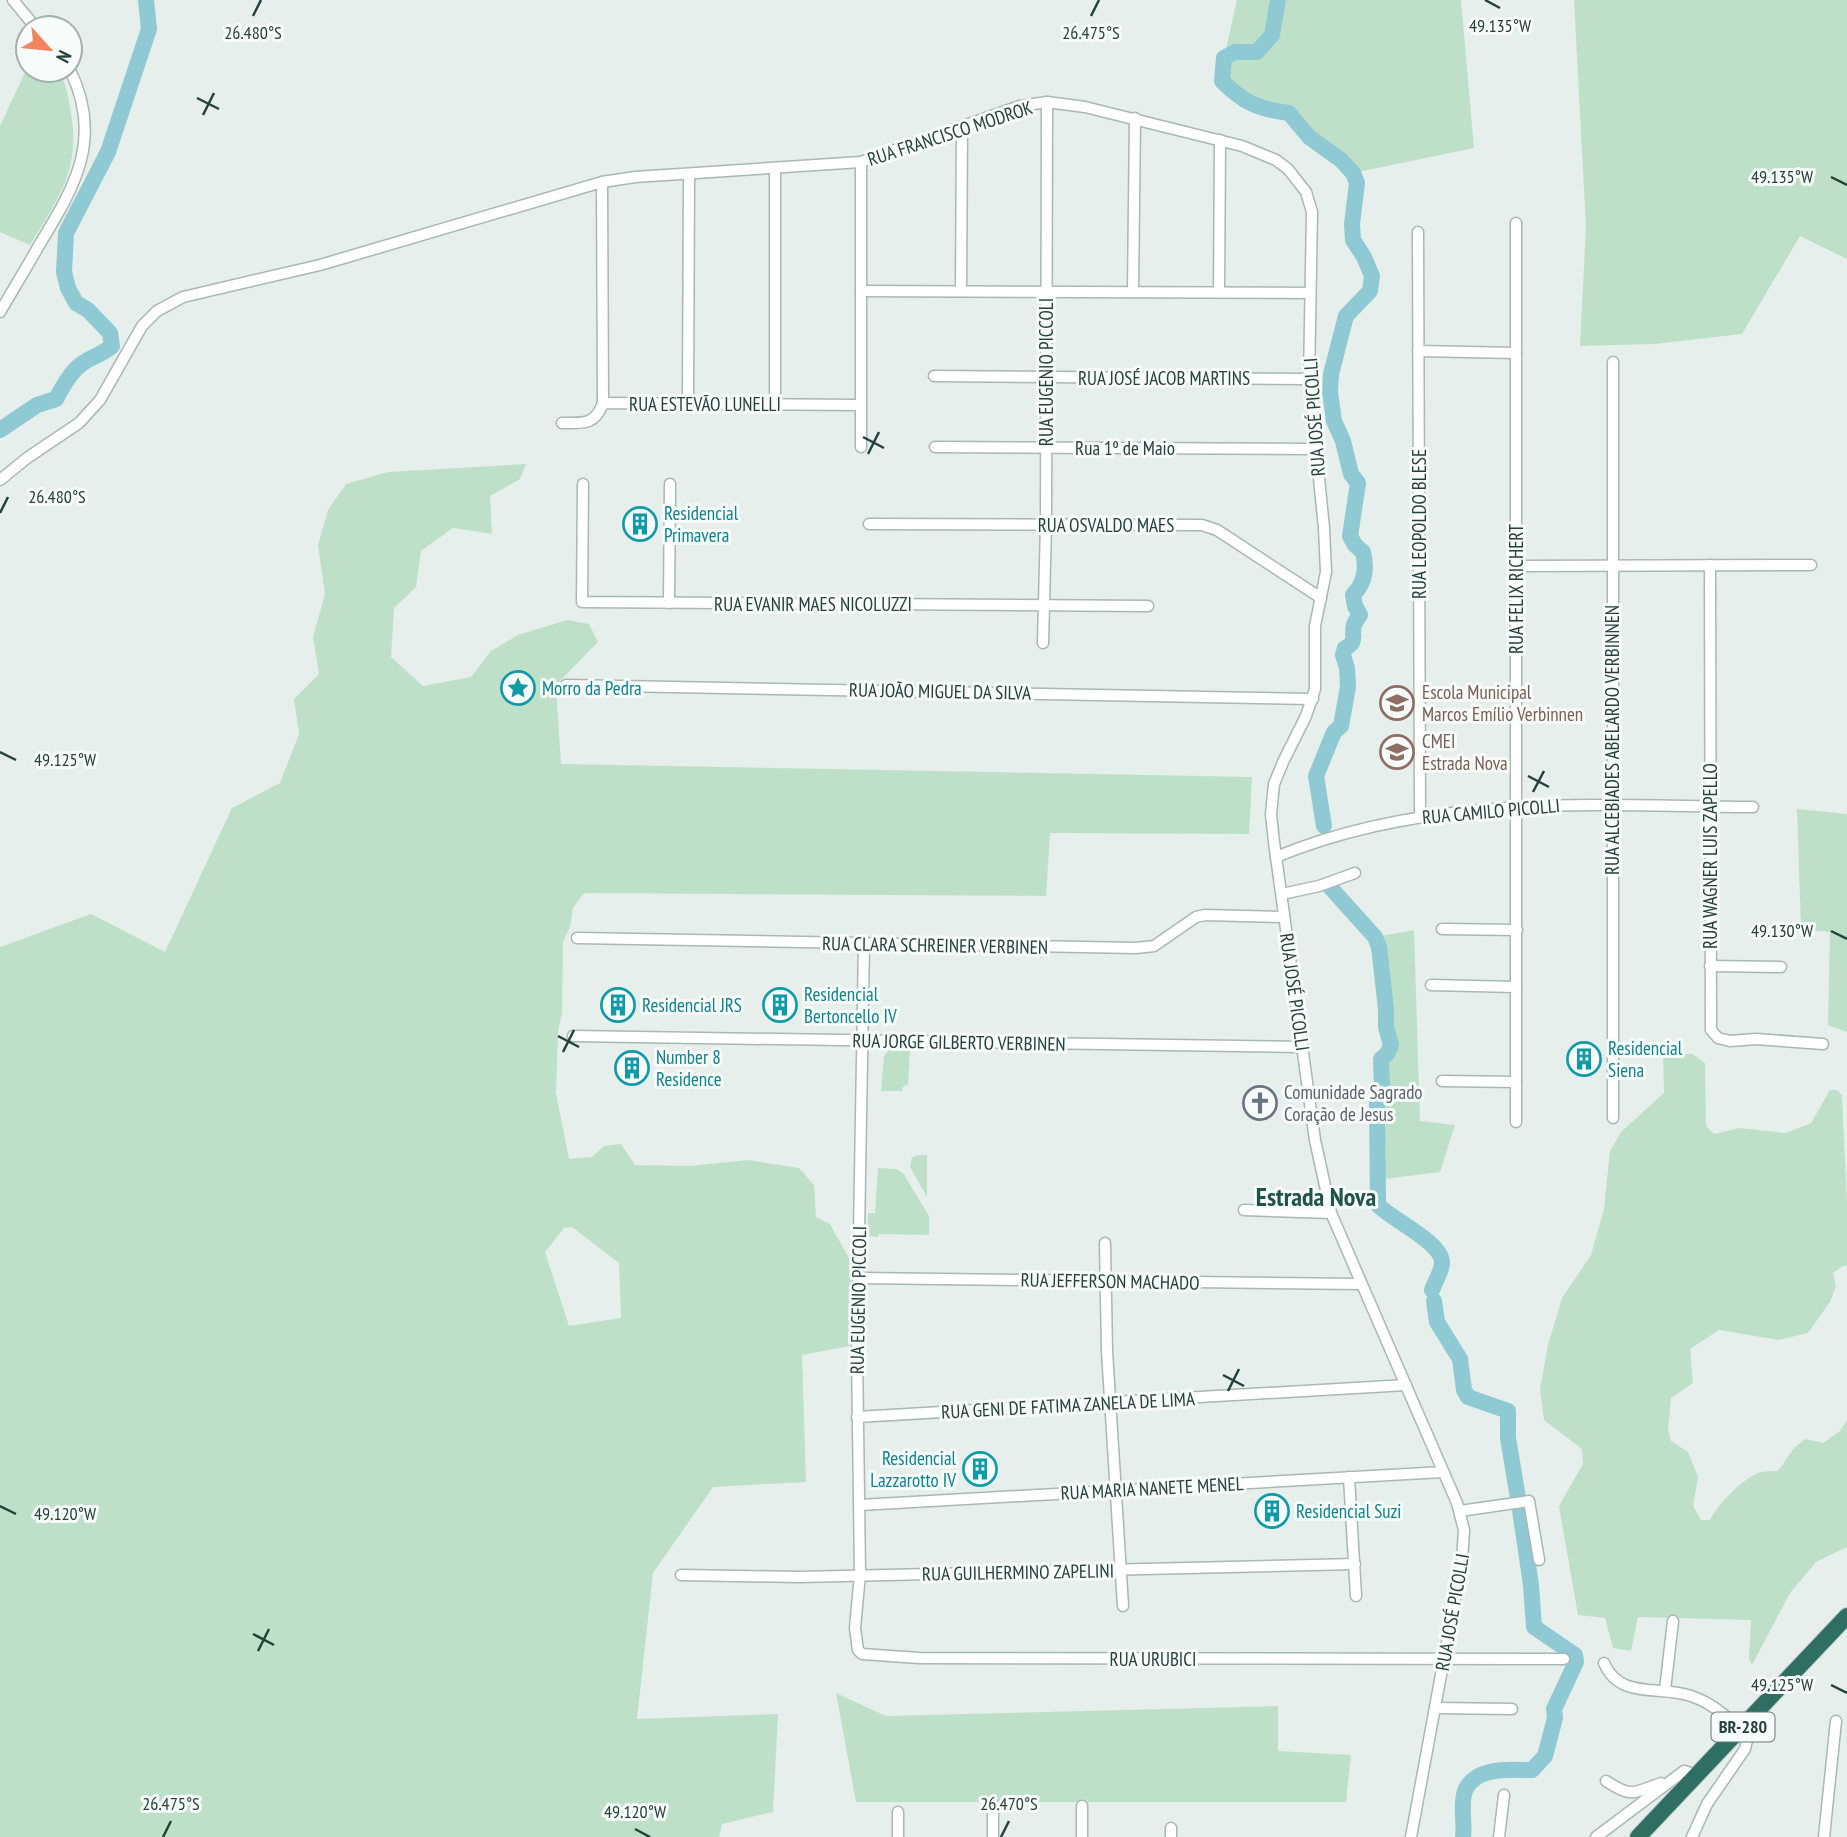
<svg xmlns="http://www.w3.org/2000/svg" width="1847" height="1837" viewBox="0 0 1847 1837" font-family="'PT Sans Narrow',sans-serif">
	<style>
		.green { fill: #bfe0c8; fill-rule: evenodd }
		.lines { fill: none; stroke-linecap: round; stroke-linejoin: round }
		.river { stroke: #8ec9d4; stroke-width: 16 }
		.minor-casing { stroke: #a8b8b2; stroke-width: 13 }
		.highway-casing { stroke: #c2cac8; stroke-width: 18 }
		.minor { stroke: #fff; stroke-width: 10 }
		.highway { stroke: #2f6f62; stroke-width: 16 }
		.ticks { fill: none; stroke: #24423a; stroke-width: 2.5 }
		.labels { text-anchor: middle; stroke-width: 6; stroke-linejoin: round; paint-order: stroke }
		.shield { fill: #f7fbf9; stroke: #637a73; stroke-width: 2 }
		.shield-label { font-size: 18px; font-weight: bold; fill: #24423a }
		.street-label { font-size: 19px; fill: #24423a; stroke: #f7fbf9 }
		.culture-label { font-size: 19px; fill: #0d838f; stroke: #f7fbf9; text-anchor: start }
		.education-label { font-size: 19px; fill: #785e54; stroke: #f7fbf9; text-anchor: start }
		.worship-label { font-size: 19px; fill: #5b616d; stroke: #f7fbf9; text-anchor: start }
		.district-label { font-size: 26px; font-weight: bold; fill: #1f5548; stroke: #f7fbf9 }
		.ticks-label { font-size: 18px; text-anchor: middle; fill: #24423a; stroke: #f7fbf9; stroke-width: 6; stroke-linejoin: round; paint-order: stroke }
	</style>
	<rect width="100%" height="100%" fill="#e6efeb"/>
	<!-- green -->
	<g class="green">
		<path d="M 1237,0 L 1461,0 L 1474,148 L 1353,173 L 1341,160 L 1309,137 L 1289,113 C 1258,109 1244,103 1222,81 L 1224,58 Z"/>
		<path d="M 1574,0 L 1847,0 L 1847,259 L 1800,236 L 1742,334 L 1654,344 L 1580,346 L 1586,227 Z"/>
		<path d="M 28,66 L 28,70 L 59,70 C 65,81 68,95 70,107 C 82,168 60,195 30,245 L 0,232 L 0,126 Z"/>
		<path d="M 526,464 L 520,479 L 490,496 L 492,534 L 453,528 L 421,551 L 416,587 L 394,608 L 391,657 L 423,686 L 471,677 L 491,651 L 518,635 L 567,620 L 589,624 L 598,642 L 556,685 L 561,764 L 1252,777 L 1249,834 L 1050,833 L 1046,896 L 584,893 L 573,908 L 570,927 L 563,941 L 562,1013 L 558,1031 L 556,1093 L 569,1159 L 592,1157 L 604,1146 L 621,1144 L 635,1165 L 690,1166 L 748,1160 L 799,1168 L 814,1185 L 816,1217 L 830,1224 L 851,1262 L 849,1346 L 802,1355 L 806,1482 L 713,1487 L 653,1573 L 637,1719 L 778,1714 L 773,1812 L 722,1824 L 719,1837 L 0,1837 L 0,947 L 91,914 L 165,952 L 232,808 L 280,783 L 299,734 L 294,699 L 319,674 L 313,637 L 325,594 L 318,545 L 328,510 L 346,484 L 388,472 ZM 572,1227 L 619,1263 L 621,1318 L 569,1326 L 545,1252 L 564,1228 Z"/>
		<path d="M 1797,809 L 1847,814 L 1847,1032 L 1828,1025 L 1830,932 L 1801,929 Z"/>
		<path d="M 1414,930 L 1420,1121 L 1455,1125 L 1440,1172 L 1376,1180 L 1377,1103 L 1382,1088 L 1381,1059 L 1387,1054 L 1391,1045 L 1386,1027 L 1382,965 L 1375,937 Z"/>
		<path d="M 889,1050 L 910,1051 L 908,1084 L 903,1087 L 902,1091 L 881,1091 L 884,1056 Z"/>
		<path d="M 1692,1054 L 1705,1063 L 1706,1126 L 1714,1134 L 1739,1128 L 1786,1133 L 1811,1123 L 1830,1090 L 1837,1090 L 1842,1095 L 1847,1204 L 1847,1266 L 1843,1266 L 1833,1273 L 1836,1286 L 1830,1302 L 1808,1333 L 1779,1340 L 1719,1330 L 1690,1349 L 1693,1383 L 1671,1398 L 1668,1429 L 1671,1441 L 1688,1452 L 1698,1477 L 1693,1506 L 1701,1520 L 1710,1520 C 1718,1504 1743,1478 1761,1472 C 1766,1471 1773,1471 1778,1471 L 1794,1448 L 1805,1439 L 1823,1443 L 1840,1431 L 1847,1420 L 1847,1547 L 1816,1562 L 1790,1593 L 1752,1665 L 1749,1659 L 1751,1620 L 1638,1617 L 1631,1651 L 1613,1648 L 1605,1618 L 1578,1615 L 1559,1506 L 1583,1464 L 1582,1449 L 1544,1420 L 1540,1389 L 1548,1345 L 1562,1298 L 1591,1255 L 1604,1209 L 1610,1151 L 1621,1132 L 1664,1093 L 1663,1055 Z"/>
		<path d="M 917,1155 L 927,1155 L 927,1197 L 910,1167 L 912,1158 Z"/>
		<path d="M 878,1168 L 896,1169 L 903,1173 L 929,1216 L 929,1235 L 879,1234 L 878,1237 L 867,1236 L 868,1213 L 875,1213 Z"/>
		<path d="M 836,1693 L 886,1716 L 1278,1706 L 1278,1751 L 1351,1755 L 1346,1802 L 856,1802 Z"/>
	</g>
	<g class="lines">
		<!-- river -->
		<g class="river">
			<path d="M 1278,0 L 1272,35 L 1257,52 L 1235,52 L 1224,58 L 1222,81 C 1244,103 1258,109 1289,113 L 1309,137 L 1341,160 L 1353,173 L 1357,183 L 1352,224 L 1353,240 L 1364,257 L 1372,276 L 1370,291 L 1346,316 L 1331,374 L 1330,392 L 1334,421 L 1343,441 L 1351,474 L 1358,483 L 1350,536 L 1355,545 L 1363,552 C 1367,568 1365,583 1353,595 L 1355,606 L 1360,615 C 1358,618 1355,621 1354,625 C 1351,636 1358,642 1345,648 L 1343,655 L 1347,668 L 1348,687 L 1341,726 L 1334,732 L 1316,776 L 1324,826"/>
			<path d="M 0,430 L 37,405 L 56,399 C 63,386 71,371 83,363 C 93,356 100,356 112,346 L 110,333 L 88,310 L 76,303 L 68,288 L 64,272 L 66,233 L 108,152 L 149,29 L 146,0"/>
			<path d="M 1330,887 L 1375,937 L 1379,947 L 1386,1009 L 1386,1027 L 1391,1045 L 1387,1054 L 1381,1059 L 1382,1088 L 1377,1103 L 1378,1205 C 1392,1220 1444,1243 1442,1264 C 1441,1272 1435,1282 1432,1290"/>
			<path d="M 1434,1301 L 1437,1322 L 1460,1359 L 1464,1390 L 1468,1397 L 1508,1411 L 1508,1438 L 1518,1498"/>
			<path d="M 1463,1837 C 1465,1823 1460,1804 1465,1791 C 1475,1766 1510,1770 1532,1770 L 1545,1756 L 1555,1718 L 1554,1709 L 1576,1662 L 1575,1655 L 1534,1627 L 1531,1585 L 1520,1510"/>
		</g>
		<!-- minor casing -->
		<g class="minor-casing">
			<g id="minor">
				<path d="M 13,0 L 36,28"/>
				<path d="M 775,169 L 775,403"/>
				<path d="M 602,182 L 603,403"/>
				<path d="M 1516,223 L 1516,1122"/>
				<path d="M 1418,232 L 1420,816"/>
				<path d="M 961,290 L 962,127"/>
				<path d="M 861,291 L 1310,293"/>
				<path d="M 1133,291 L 1135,118"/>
				<path d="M 1219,292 L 1220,140"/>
				<path d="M 0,312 C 14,288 28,265 41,242 C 76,185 103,137 70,70"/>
				<path d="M 1418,351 L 1516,353"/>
				<path d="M 1613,362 L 1613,1118"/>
				<path d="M 934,376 L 1309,379"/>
				<path d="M 688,403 L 689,174"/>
				<path d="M 562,423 C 582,423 595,426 603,403 L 859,405"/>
				<path d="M 861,447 L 861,162"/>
				<path d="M 935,447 L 1314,449"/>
				<path d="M 0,480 L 27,458 L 79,423 L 100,400 L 142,326 L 157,311 L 183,297 L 320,265 L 602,182 L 635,177 L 861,162 L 1020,106 L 1047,102 L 1085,107 L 1242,146 L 1276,160 L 1288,169 L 1306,192 L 1312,212 L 1309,379 L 1324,528 L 1326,572 L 1315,626 L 1315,689 L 1306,716 L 1283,762 L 1274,784 L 1271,814 L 1274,842 L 1315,1140 L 1331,1213 L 1457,1503 L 1464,1530 L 1462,1561 L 1411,1837"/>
				<path d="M 583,484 L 582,602 L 1148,606"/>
				<path d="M 869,524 L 1202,525 L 1217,530 L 1321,598"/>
				<path d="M 1710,565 L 1711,1030 L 1718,1038 L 1730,1041 L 1756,1039 L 1823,1044"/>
				<path d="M 1516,566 L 1811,565"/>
				<path d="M 669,603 L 670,484"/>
				<path d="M 1043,643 L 1046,525 L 1047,102"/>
				<path d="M 566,685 L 1313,699"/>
				<path d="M 1276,857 C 1428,794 1592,805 1753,807"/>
				<path d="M 1282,894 L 1319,886 L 1355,873"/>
				<path d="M 1442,929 L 1517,930"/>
				<path d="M 577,938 L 1136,948 L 1154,946 L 1196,917 L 1205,915 L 1284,917"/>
				<path d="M 864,943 L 857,1349 L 860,1574 L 855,1628 L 858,1650 L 862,1654 L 919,1658 L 1564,1659"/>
				<path d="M 1710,966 L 1781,967"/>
				<path d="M 1431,985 L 1516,987"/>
				<path d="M 573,1036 L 1302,1047"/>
				<path d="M 1442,1081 L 1516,1082"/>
				<path d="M 1244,1210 L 1331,1213"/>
				<path d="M 1105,1243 L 1107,1351 L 1123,1606"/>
				<path d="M 860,1278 L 1361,1284"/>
				<path d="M 857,1417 L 1406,1385"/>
				<path d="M 1349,1477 L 1356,1596"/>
				<path d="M 860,1505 L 1443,1472"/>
				<path d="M 1460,1511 L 1529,1501 L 1539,1560"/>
				<path d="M 681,1575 L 799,1577 L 1355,1564"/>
				<path d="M 1604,1663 C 1620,1700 1659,1685 1691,1696 C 1713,1703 1735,1722 1747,1740 L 1745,1749 L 1707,1804 L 1692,1837"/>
				<path d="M 1665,1690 L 1673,1621"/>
				<path d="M 1435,1708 L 1512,1709"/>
				<path d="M 1606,1781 C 1632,1798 1633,1793 1661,1783"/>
				<path d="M 993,1804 L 993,1837"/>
				<path d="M 898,1812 L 898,1837"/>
				<path d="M 1082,1837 L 1082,1806"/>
				<path d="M 1171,1837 L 1171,1828"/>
				<path d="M 1499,1837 L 1504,1795"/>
				<path d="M 1596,1837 L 1684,1771 L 1697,1775"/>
				<path d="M 1824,1837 L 1836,1721"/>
			</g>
		</g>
		<!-- highway casing -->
		<g class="highway-casing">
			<path id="highway" d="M 1638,1837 L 1847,1616"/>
		</g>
		<!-- minor -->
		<use href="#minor" class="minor"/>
		<!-- highway -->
		<use href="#highway" class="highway"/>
	</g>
	<!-- ticks -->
	<path class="ticks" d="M 1485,0 L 1500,8M 253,16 L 261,0M 1091,16 L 1099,0M 197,98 L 219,109M 203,115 L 214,93M 1831,177 L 1847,185M 863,437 L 884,448M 868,454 L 879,432M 0,513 L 8,497M 0,752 L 16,760M 1528,776 L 1549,787M 1533,792 L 1544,771M 1831,931 L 1847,939M 558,1036 L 579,1047M 563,1052 L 574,1030M 1223,1375 L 1244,1386M 1228,1391 L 1239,1369M 0,1506 L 16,1514M 253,1634 L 274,1645M 258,1651 L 269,1629M 1831,1685 L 1847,1693M 635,1829 L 650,1837M 163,1837 L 171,1821M 1001,1837 L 1009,1821"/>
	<!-- icons -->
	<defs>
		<g id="building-ring" transform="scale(1.75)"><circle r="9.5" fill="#f7fbf9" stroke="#0f9aa8" stroke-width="1.5"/><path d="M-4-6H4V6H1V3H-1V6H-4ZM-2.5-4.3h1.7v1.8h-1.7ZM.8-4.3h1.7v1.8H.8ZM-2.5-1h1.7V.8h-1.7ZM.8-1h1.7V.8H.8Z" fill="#0f9aa8"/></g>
		<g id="sight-ring" transform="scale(1.75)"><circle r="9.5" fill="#f7fbf9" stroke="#0f9aa8" stroke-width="1.5"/><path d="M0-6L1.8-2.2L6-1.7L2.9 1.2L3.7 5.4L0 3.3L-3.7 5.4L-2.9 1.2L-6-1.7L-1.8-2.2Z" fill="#0f9aa8"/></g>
		<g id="school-ring" transform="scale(1.75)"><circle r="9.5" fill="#f7fbf9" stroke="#8d6e63" stroke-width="1.5"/><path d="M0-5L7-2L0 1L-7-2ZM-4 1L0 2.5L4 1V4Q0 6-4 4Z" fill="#8d6e63"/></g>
		<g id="church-ring" transform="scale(1.75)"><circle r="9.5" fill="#f7fbf9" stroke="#6b7280" stroke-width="1.5"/><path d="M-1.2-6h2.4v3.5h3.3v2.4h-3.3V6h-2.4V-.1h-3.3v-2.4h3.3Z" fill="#6b7280"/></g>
	</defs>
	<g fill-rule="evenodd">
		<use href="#building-ring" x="640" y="524"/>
		<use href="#sight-ring" x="518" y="688"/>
		<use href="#school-ring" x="1397" y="703"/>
		<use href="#school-ring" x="1397" y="752"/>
		<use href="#building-ring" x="618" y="1005"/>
		<use href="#building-ring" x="780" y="1005"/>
		<use href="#building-ring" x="1584" y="1059"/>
		<use href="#building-ring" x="632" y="1068"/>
		<use href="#church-ring" x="1260" y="1103"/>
		<use href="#building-ring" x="980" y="1469"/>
		<use href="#building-ring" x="1272" y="1511"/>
	</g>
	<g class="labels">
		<!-- shield labels -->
		<rect class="shield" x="1711.5" y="1712.5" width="63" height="29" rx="5"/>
		<g class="shield-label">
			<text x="1743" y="1733">BR-280</text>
		</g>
		<!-- street labels -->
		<g class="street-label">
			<text transform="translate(950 133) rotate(-18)" y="7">RUA FRANCISCO MODROK</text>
			<text transform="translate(1046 372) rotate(-90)" y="7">RUA EUGENIO PICCOLI</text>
			<text x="1164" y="385">RUA JOSÉ JACOB MARTINS</text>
			<text x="705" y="411">RUA ESTEVÃO LUNELLI</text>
			<text transform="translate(1314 417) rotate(-94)" y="7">RUA JOSÉ PICOLLI</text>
			<text x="1125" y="455">Rua 1º de Maio</text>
			<text transform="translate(1419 524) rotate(-90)" y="7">RUA LEOPOLDO BLESE</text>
			<text x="1106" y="532">RUA OSVALDO MAES</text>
			<text transform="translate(1516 589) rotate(-90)" y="7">RUA FELIX RICHERT</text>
			<text x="813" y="611">RUA EVANIR MAES NICOLUZZI</text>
			<text transform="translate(940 691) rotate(1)" y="7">RUA JOÃO MIGUEL DA SILVA</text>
			<text transform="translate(1612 740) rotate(-90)" y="7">RUA ALCEBIADES ABELARDO VERBINNEN</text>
			<text transform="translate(1491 811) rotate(-5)" y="7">RUA CAMILO PICOLLI</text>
			<text transform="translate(1710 856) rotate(-90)" y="7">RUA WAGNER LUIS ZAPELLO</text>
			<text transform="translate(935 945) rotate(1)" y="7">RUA CLARA SCHREINER VERBINEN</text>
			<text transform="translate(1295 992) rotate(82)" y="7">RUA JOSÉ PICOLLI</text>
			<text transform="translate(959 1042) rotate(1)" y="7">RUA JORGE GILBERTO VERBINEN</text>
			<text transform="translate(1110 1281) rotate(1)" y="7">RUA JEFFERSON MACHADO</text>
			<text transform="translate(858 1300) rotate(-89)" y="7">RUA EUGENIO PICCOLI</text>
			<text transform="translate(1068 1405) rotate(-3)" y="7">RUA GENI DE FATIMA ZANELA DE LIMA</text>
			<text transform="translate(1152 1488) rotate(-3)" y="7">RUA MARIA NANETE MENEL</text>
			<text transform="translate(1018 1572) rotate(-1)" y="7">RUA GUILHERMINO ZAPELINI</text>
			<text transform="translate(1452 1612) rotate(-80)" y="7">RUA JOSÉ PICOLLI</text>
			<text x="1153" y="1666">RUA URUBICI</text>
		</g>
		<!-- culture labels -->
		<g class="culture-label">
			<text x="664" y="520">Residencial<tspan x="664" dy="22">Primavera</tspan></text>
			<text x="542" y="695">Morro da Pedra</text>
			<text x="804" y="1001">Residencial<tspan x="804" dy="22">Bertoncello IV</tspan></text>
			<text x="642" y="1012">Residencial JRS</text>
			<text x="1608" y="1055">Residencial<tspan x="1608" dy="22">Siena</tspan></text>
			<text x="656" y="1064">Number 8<tspan x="656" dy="22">Residence</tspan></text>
			<text x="956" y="1465" text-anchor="end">Residencial<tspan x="956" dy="22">Lazzarotto IV</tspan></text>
			<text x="1296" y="1518">Residencial Suzi</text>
		</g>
		<!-- education labels -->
		<g class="education-label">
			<text x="1422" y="699">Escola Municipal<tspan x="1422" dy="22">Marcos Emílio Verbinnen</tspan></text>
			<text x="1422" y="748">CMEI<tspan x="1422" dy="22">Estrada Nova</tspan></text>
		</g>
		<!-- worship labels -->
		<g class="worship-label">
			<text x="1284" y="1099">Comunidade Sagrado<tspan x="1284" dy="22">Coração de Jesus</tspan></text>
		</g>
		<!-- district labels -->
		<g class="district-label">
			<text x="1316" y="1206">Estrada Nova</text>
		</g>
	</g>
	<g class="ticks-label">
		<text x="1500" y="32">49.135°W</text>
		<text x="253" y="39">26.480°S</text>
		<text x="1091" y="39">26.475°S</text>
		<text x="1782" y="183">49.135°W</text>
		<text x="57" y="503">26.480°S</text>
		<text x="65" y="766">49.125°W</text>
		<text x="1782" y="937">49.130°W</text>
		<text x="65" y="1520">49.120°W</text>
		<text x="1782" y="1691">49.125°W</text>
		<text x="171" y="1810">26.475°S</text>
		<text x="1009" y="1810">26.470°S</text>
		<text x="635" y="1818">49.120°W</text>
	</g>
	<!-- north arrow -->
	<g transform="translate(49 49) rotate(117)"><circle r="33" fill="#f7fbf9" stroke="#a3b1ad" stroke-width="2"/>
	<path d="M0-5L12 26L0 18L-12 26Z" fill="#f4845f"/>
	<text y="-10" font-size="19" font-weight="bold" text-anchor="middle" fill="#24423a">N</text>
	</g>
</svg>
